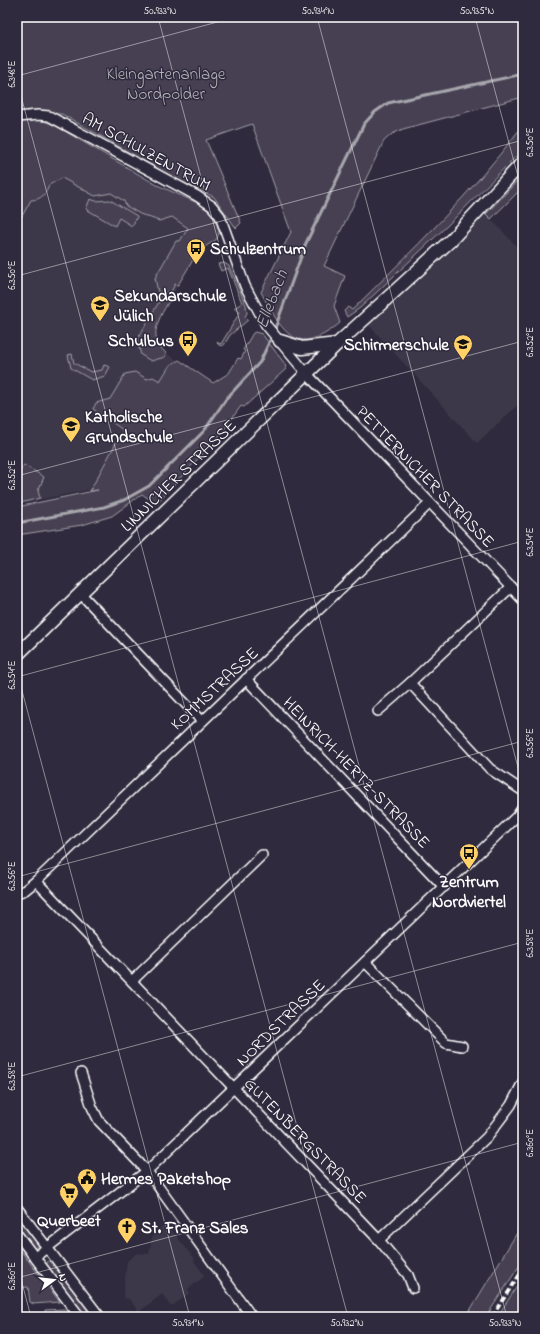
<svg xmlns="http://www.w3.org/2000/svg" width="540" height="1334" viewBox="0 0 540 1334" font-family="'Indie Flower',sans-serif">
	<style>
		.built { fill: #3c3749 }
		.green { fill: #464152; stroke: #a2a0a8 }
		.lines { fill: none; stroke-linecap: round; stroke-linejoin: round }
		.stream { stroke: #a7a6ad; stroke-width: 3 }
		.street-casing { stroke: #fff; stroke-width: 12 }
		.secondary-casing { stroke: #fff; stroke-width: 15 }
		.street { stroke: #2f2a3d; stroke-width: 9 }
		.secondary { stroke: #2f2a3d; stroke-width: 12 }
		.rail { stroke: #fff; stroke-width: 3; stroke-dasharray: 6 3; stroke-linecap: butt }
		.ticks { fill: none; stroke: #fff; stroke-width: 1; stroke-opacity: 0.45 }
		.labels { text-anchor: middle; stroke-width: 3; stroke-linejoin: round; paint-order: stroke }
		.park-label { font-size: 17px; fill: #b5b3ba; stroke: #2f2a3d }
		.street-label { font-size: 17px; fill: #fff; stroke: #2f2a3d }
		.poi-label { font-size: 17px; font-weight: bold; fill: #fff; stroke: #2f2a3d; text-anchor: start }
		.water-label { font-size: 18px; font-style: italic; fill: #b6b4bb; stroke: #2f2a3d }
		.neatline { fill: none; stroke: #fff; stroke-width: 1.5 }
		.ticks-label { font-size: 10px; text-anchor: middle; fill: #fff }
	</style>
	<rect width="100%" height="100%" fill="#2f2a3d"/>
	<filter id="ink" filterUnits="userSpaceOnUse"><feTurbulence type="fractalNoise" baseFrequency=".025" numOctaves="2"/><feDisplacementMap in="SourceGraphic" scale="8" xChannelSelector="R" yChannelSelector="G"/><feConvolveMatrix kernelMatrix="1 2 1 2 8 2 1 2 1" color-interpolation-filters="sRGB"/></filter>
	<g filter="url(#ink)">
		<!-- built -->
		<g class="built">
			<path d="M 31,122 L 56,126 L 157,185 L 195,201 L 212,214 L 218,227 L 217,239 L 197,252 L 155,326 L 155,337 L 161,349 L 166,353 L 213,383 L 107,486 L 17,504 L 17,125 Z"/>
			<path d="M 486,214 L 523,253 L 523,400 L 477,443 L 367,323 Z"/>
			<path d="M 166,1224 L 195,1259 L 194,1261 L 205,1276 L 188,1289 L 190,1293 L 171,1307 L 162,1294 L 139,1312 L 128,1298 L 126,1299 L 123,1295 L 127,1261 L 137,1253 L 149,1254 L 153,1233 Z"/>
		</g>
		<!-- green -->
		<g class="green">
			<path d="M 17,17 L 523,17 L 523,97 L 403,129 L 392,134 L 384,141 L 324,266 L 345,276 L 334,306 L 340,323 C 296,359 282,332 261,292 L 291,232 L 252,124 L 206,140 L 241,223 L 236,228 L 214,197 L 176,179 L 62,114 L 17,115 Z"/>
			<path d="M 33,120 L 44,121 L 56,126 L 157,185 L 200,204 L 212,214 L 216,221 L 219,232 L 217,239 L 197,252 L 195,251 L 191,258 L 193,260 L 178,285 L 175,284 L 171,292 L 158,292 L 155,278 L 176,241 L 180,241 L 188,228 L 172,217 L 159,221 L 140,214 L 126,206 L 124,201 L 111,193 L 95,196 L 62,178 L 49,185 C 47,193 41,200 31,200 L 17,225 L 17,123 Z"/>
			<path d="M 523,125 L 523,149 L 449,224 L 360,308 L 347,317 L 344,311 L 348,307 L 352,310 C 412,251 472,193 523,125 Z"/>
			<path d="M 523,175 L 523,187 L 491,219 L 486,214 Z"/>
			<path d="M 90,199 L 96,201 L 110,200 L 137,216 L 137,217 L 132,226 L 119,218 L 115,226 L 86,209 Z"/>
			<path d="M 224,263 L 229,266 L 246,305 L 247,313 L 245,317 L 248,320 L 230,335 L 224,345 L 220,346 L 216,342 L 221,344 L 240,312 L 234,308 L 242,303 L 228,268 L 221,271 L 218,264 Z"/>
			<path d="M 173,294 C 163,313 144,335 166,353 L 165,357 L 151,361 L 141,355 L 137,340 L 160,300 L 160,297 Z"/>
			<path d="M 255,332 L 262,334 L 285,364 L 286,369 L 244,407 L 241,406 L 220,435 L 156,504 L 142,494 L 112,516 L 82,525 L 17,535 L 17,507 L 98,490 L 90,491 L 123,430 L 93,409 L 96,403 L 110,399 L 125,374 L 135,372 L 147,379 L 153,377 L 160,381 L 170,365 L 179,360 L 213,383 L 229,373 L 238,358 L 241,359 L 245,351 L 243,350 L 253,333 Z"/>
			<path d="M 72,354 L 74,363 L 91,372 L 102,370 L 104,365 L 110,367 L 105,376 L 92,380 L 71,368 L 68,355 Z"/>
			<path d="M 24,465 L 44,477 L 38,491 L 40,498 L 17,504 L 17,476 Z"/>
			<path d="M 17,1213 L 39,1244 L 36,1248 L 33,1248 L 17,1227 Z"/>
			<path d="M 523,1223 L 523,1260 L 486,1317 L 466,1317 Z"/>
			<path d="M 17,1246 L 60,1302 L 33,1304 L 30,1302 L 28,1287 L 17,1288 Z"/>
			<path d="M 52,1259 L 95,1317 L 86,1317 L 46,1265 L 49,1260 Z"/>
			<path d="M 523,1277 L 523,1317 L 497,1317 Z"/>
			<path d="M 66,1309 L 72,1317 L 45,1317 L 45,1310 Z"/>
		</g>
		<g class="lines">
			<!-- stream -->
			<g class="stream">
				<path d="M 274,331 L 306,243 L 364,124 L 375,112 L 388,103 L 523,74"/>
				<path d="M 17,523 L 104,507 L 124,500 L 149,486 L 204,431 L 226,399 L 260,362 L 272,336"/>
			</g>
			<!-- street casing -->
			<g class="street-casing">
				<g id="street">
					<path d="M 17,117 L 38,115 L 49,116 L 197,196 L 212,206 L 220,216 L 245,286 L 266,325 L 307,374 L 523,600"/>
					<path d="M 511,587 L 410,683 L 490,769 L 523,791"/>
					<path d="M 81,594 L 202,721"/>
					<path d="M 246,679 L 444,887"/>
					<path d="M 378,711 L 410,683"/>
					<path d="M 36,881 L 379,1240 L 408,1275 L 413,1288"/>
					<path d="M 17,893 L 25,890 L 36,881 L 430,503"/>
					<path d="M 365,962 L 446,1043 L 462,1046"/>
					<path d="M 132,981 L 262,855"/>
					<path d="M 81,1073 L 92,1107 L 99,1121 L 147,1171 L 252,1317"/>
					<path d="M 17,1208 L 100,1317"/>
					<path d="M 17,1234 L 80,1317"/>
					<path d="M 379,1240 L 487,1137 L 511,1105 L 523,1082"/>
					<path d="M 35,1257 L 147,1171 L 517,816 L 523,807"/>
				</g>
			</g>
			<!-- secondary casing -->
			<g class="secondary-casing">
				<g id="secondary">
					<path d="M 280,341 L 302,348 L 337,344"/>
					<path d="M 17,655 L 337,344 L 451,240 L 523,162"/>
				</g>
			</g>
			<!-- street -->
			<use href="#street" class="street"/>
			<!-- secondary -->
			<use href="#secondary" class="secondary"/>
			<!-- rail -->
			<path class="rail" d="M 492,1317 L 523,1269"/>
		</g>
	</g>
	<!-- ticks -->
	<path class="ticks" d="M 158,17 L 507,1317M 317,17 L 523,786M 475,17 L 523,195M 17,76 L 236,17M 17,81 L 348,1317M 17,276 L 523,140M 17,476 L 523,341M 17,672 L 190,1317M 17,677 L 523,541M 17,877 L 523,741M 17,1077 L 523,942M 17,1264 L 31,1317M 17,1278 L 523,1142"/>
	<!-- icons -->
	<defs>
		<g id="bus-pin" transform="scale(1)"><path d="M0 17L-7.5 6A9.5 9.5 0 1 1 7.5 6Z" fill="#ffd166" stroke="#2f2a3d"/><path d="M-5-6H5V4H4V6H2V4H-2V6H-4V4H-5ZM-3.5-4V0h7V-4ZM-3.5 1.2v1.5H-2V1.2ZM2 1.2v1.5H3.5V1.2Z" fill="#111"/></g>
		<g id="school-pin" transform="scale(1)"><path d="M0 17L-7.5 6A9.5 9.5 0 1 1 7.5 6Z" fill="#ffd166" stroke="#2f2a3d"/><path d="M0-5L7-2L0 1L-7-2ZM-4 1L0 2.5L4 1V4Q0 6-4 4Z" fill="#111"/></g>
		<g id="civic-pin" transform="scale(1)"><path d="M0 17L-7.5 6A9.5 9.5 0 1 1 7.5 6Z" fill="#ffd166" stroke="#2f2a3d"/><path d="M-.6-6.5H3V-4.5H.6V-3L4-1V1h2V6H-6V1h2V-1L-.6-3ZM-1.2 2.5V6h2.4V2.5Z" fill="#111"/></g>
		<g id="supermarket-pin" transform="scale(1)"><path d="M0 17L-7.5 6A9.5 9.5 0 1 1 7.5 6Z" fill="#ffd166" stroke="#2f2a3d"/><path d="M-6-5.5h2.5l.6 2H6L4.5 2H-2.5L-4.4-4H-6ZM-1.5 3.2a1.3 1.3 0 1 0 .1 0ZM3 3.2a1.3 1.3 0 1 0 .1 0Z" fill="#111"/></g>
		<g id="church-pin" transform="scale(1)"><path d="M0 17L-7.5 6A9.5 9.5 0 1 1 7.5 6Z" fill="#ffd166" stroke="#2f2a3d"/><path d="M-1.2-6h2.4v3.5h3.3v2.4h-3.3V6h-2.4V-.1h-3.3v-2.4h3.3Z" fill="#111"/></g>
	</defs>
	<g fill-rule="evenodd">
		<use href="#bus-pin" x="196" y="248"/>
		<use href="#school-pin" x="100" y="305"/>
		<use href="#bus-pin" x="188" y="340"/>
		<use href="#school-pin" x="463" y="344"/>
		<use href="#school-pin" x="71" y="426"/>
		<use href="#bus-pin" x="469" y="853"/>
		<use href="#civic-pin" x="87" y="1178"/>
		<use href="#supermarket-pin" x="69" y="1192"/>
		<use href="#church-pin" x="127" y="1227"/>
	</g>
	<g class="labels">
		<!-- park labels -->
		<g class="park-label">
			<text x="166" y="79">Kleingartenanlage<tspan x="166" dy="20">Nordpolder</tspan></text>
		</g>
		<!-- street labels -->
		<g class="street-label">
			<text transform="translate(147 151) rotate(29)" y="6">AM SCHULZENTRUM</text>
			<text transform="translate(178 475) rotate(-44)" y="6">LINNICHER STRASSE</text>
			<text transform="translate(426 476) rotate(46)" y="6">PETTERNICHER STRASSE</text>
			<text transform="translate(214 688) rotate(-43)" y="6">KOMMSTRASSE</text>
			<text transform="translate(357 772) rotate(46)" y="6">HEINRICH-HERTZ-STRASSE</text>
			<text transform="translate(280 1022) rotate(-44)" y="6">NORDSTRASSE</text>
			<text transform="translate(306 1140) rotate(46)" y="6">GUTENBERGSTRASSE</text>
		</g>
		<!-- poi labels -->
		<g class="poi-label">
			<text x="210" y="254">Schulzentrum</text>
			<text x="114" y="301">Sekundarschule<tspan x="114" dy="20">Jülich</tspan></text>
			<text x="174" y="346" text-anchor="end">Schulbus</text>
			<text x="449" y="350" text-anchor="end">Schirmerschule</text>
			<text x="85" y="422">Katholische<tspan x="85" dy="20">Grundschule</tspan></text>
			<text x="469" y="887" text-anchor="middle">Zentrum<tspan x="469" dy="20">Nordviertel</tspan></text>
			<text x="101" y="1184">Hermes Paketshop</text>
			<text x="69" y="1226" text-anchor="middle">Querbeet</text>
			<text x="141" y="1233">St. Franz Sales</text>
		</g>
		<!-- water labels -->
		<g class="water-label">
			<text transform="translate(271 299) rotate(-69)" y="6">Ellebach</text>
		</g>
	</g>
	<!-- margin -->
	<rect width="540" height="1334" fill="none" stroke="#2f2a3d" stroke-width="44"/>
	<!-- north arrow -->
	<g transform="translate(54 1280) rotate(75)" stroke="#2f2a3d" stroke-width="3" paint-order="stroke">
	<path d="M0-3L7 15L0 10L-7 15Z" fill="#ffffff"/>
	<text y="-6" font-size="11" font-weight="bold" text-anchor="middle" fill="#ffffff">N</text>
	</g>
	<rect x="22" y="22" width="496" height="1290" class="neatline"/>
	<g class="ticks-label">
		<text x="160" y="14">50.933°N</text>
		<text x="318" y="14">50.934°N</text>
		<text x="477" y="14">50.935°N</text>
		<text transform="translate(11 74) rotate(-90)" y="4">6.348°E</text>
		<text transform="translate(529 142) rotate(-90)" y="4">6.350°E</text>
		<text transform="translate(11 275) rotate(-90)" y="4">6.350°E</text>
		<text transform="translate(529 342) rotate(-90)" y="4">6.352°E</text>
		<text transform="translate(11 475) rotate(-90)" y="4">6.352°E</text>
		<text transform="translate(529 542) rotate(-90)" y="4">6.354°E</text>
		<text transform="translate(11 675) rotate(-90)" y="4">6.354°E</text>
		<text transform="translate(529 743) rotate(-90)" y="4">6.356°E</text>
		<text transform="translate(11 876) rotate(-90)" y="4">6.356°E</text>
		<text transform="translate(529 943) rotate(-90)" y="4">6.358°E</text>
		<text transform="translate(11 1076) rotate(-90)" y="4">6.358°E</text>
		<text transform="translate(529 1143) rotate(-90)" y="4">6.360°E</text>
		<text transform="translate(11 1276) rotate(-90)" y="4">6.360°E</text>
		<text x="188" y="1326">50.931°N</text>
		<text x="347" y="1326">50.932°N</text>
		<text x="505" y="1326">50.933°N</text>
	</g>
</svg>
